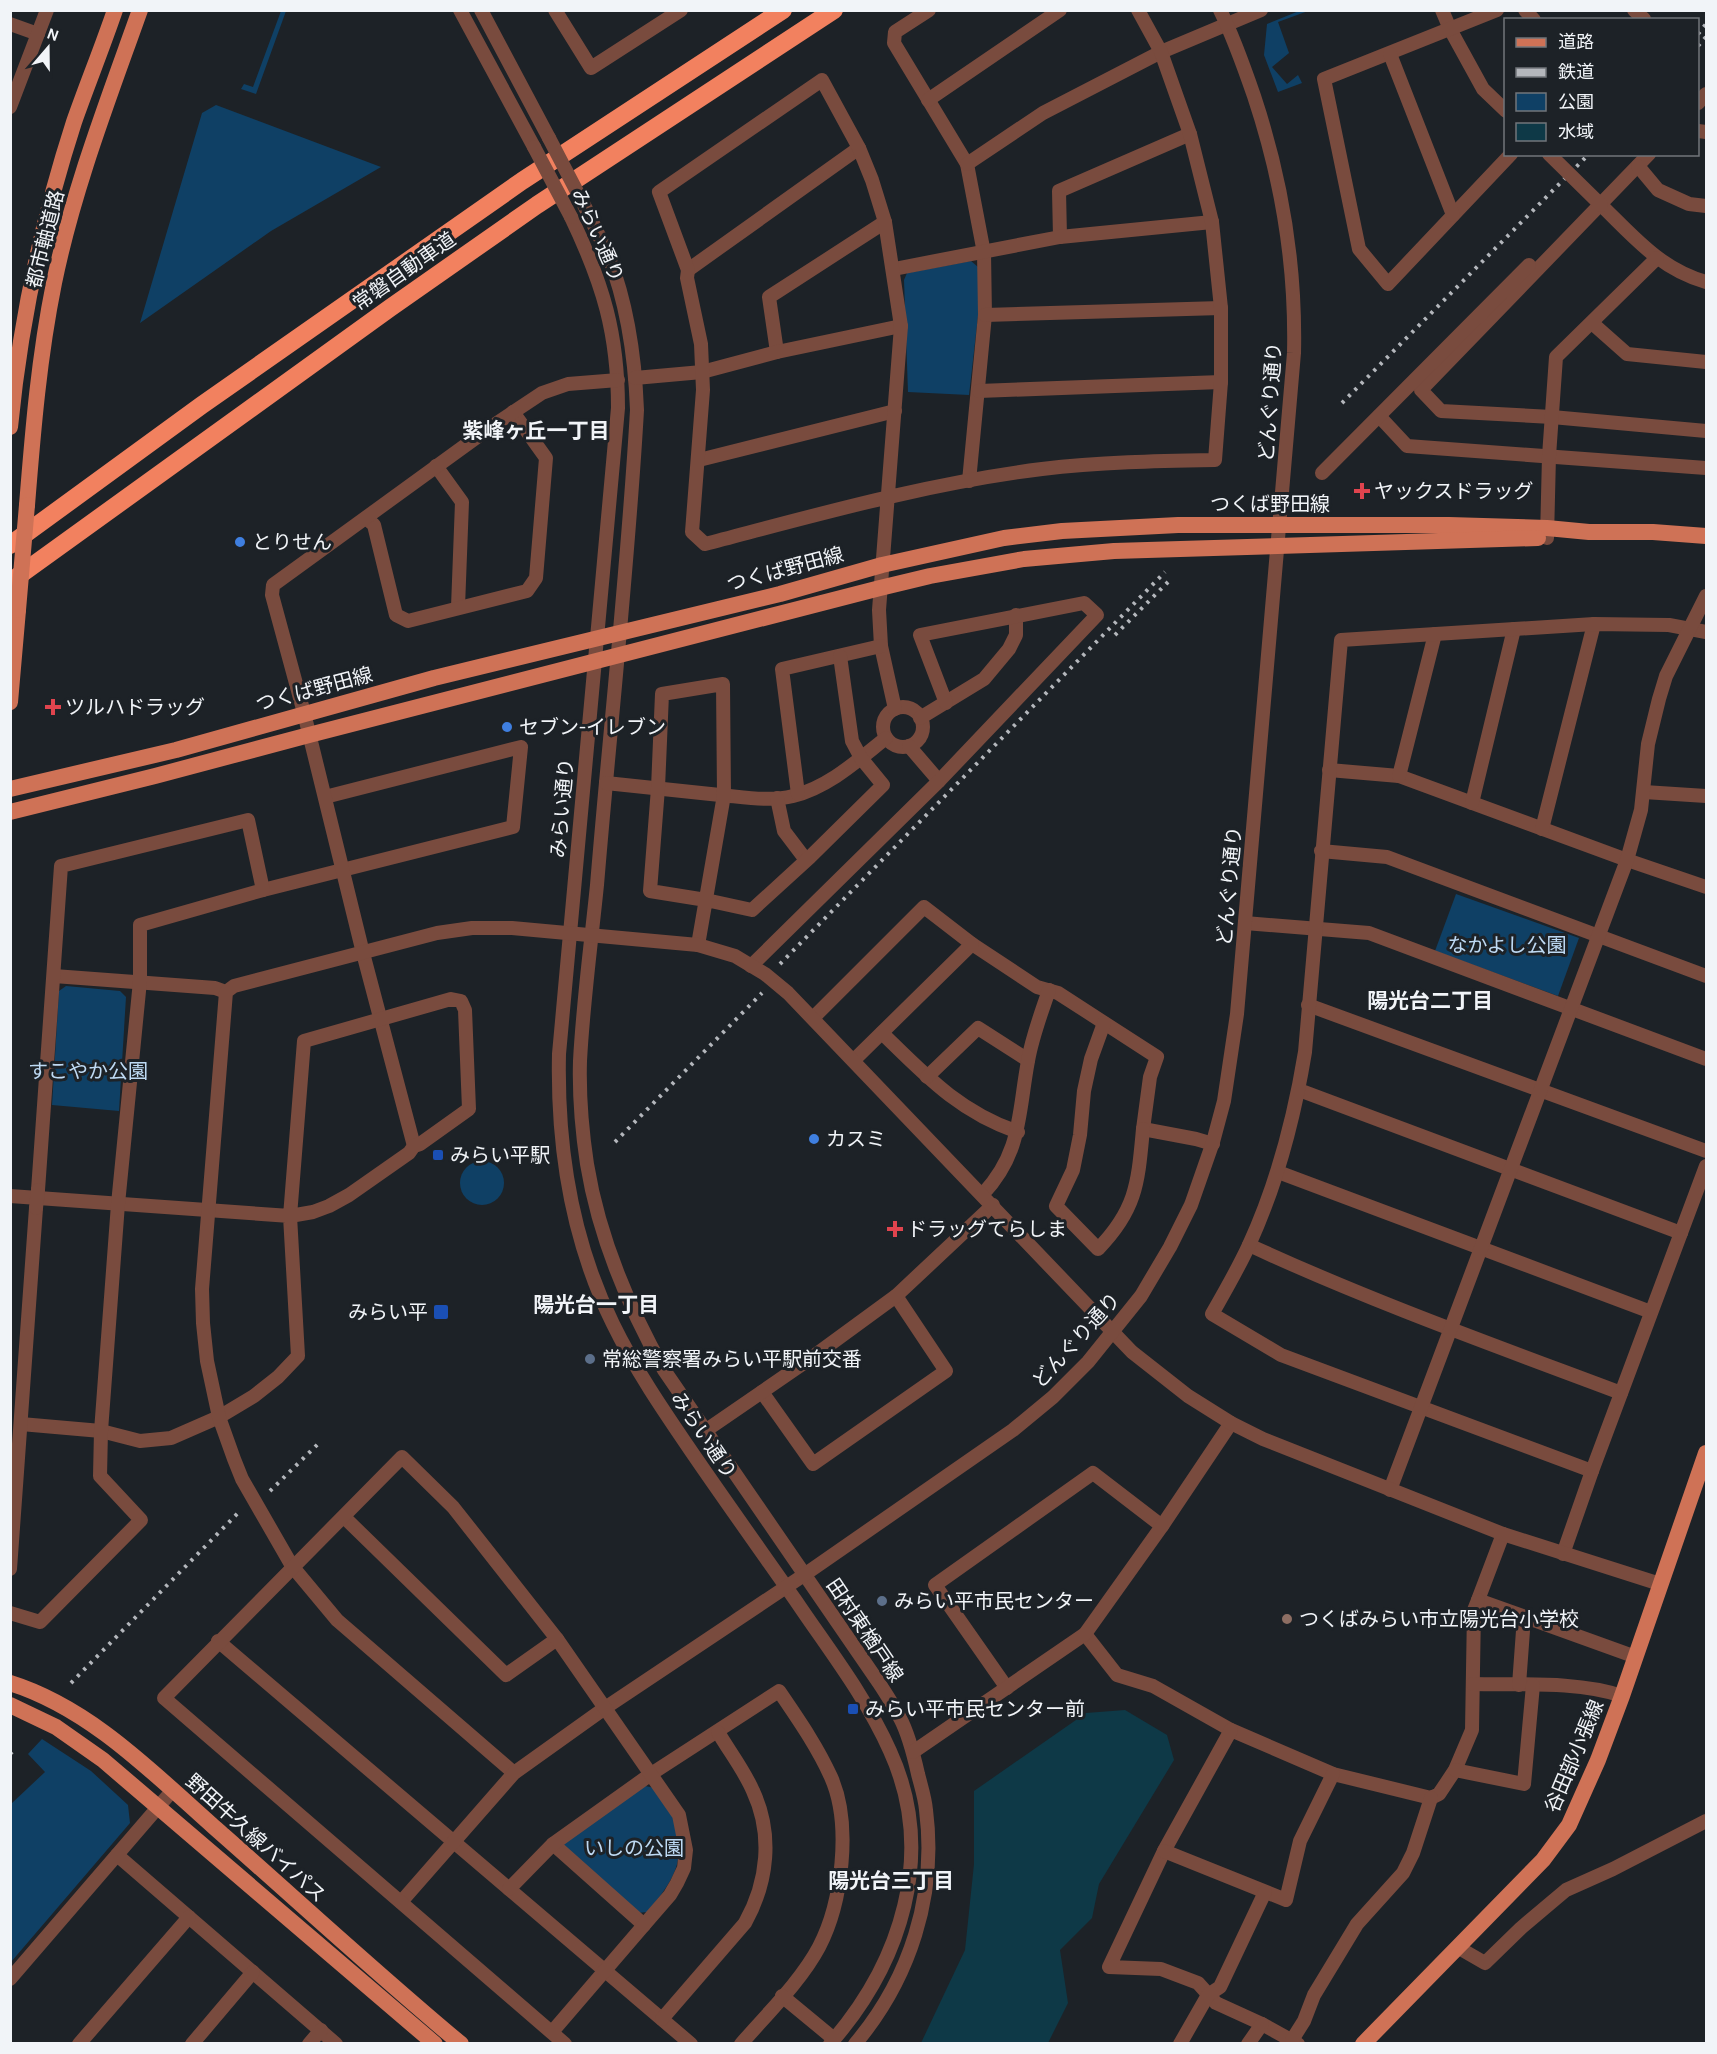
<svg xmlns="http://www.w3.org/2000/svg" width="1717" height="2054" viewBox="0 0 1717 2054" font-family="Karla,'Noto Sans JP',sans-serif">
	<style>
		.green { fill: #0f4065 }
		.water { fill: #0e3947 }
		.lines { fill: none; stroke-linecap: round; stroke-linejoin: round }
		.minor { stroke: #794b3e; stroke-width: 14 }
		.major { stroke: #cf7256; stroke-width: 16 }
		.highway { stroke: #f2815f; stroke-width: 18 }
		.rail { stroke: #b4b7bc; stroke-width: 4; stroke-dasharray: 3 6; stroke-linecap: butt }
		.minor-bridge { stroke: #794b3e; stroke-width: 14 }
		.major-bridge { stroke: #cf7256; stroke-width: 16 }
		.health-dot { fill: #e0444e; stroke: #1d2227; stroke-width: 2 }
		.shop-dot { fill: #3f7fe0; stroke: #1d2227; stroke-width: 2 }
		.transit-dot { fill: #1a4fb4; stroke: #1d2227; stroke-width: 2 }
		.service-dot { fill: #5c6f8a; stroke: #1d2227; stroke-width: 2 }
		.education-dot { fill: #8d6e63; stroke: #1d2227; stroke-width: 2 }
		.labels { text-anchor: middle; stroke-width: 6; stroke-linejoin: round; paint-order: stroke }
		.street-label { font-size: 20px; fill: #f1f4f8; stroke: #1d2227 }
		.poi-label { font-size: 20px; fill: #f1f4f8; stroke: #1d2227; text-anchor: start }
		.park-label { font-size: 20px; fill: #bedaf4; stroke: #1d2227 }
		.neighbourhood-label { font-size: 21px; font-weight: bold; fill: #f1f4f8; stroke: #1d2227 }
	</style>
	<rect width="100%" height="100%" fill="#1d2227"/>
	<!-- green -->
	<g class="green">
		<path d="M 281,11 L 286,11 L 256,94 L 241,89 L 244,84 L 253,87 Z"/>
		<path d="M 1299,11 L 1308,11 L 1278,22 L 1289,53 L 1272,67 L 1287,84 L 1298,75 L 1302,83 L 1278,92 L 1264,55 L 1267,24 Z"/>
		<path d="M 216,105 L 381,167 L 271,231 L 140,323 L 202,113 Z"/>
		<path d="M 971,261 L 978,267 L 978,316 L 969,395 L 908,392 L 904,280 L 907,273 Z"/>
		<path d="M 1456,894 L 1579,938 L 1558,996 L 1435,951 Z"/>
		<path d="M 66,986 L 120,991 L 126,997 L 119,1111 L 52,1105 L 59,991 Z"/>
		<circle cx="482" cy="1183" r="22"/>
		<path d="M 42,1739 L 91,1771 L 128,1805 L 130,1823 L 11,1962 L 11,1804 L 45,1772 L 28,1754 Z"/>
		<path d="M 645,1786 L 655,1788 C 661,1798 671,1809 674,1820 C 688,1860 672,1883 647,1912 L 637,1913 L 563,1850 L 564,1840 Z"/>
	</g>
	<!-- water -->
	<path class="water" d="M 1125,1710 L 1167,1735 L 1174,1760 L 1099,1884 L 1092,1918 L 1060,1950 L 1068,2003 L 1048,2043 L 921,2043 L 965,1950 L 974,1864 L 974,1791 L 1086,1713 Z"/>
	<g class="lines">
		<!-- minor -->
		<g class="minor">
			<path d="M 460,10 L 534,147"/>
			<path d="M 481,10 L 549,138"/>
			<path d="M 555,10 L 591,68 L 681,10"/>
			<path d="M 929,10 L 895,32 L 894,43 L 967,164 L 984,253 L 985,315 L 969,481"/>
			<path d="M 1442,10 L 1450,29 L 1483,89 L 1506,111"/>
			<path d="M 1497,10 L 1324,79 L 1359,249 L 1388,284 L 1511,154"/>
			<path d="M 1525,10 L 1534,20"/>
			<path d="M 1634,10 L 1644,19"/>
			<path d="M 10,24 L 38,34"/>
			<path d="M 1390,54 L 1453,215"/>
			<path d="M 928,100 L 1060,10"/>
			<path d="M 1698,103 L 1706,94"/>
			<path d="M 10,107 L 47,10"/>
			<path d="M 1698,131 L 1706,132"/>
			<path d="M 1649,154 L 1421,390 L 1441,411 L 1552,417 L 1706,431"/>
			<path d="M 967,164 L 1043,113 L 1161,52 L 1261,10"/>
			<path d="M 1638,166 L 1658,190 L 1689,204 L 1706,206"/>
			<path d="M 1601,205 C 1634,237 1660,269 1706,282"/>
			<path d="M 586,209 C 593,224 601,239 608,255 C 628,305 635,357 637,410 C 628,569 610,727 597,885 C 591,944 583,1003 580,1061 C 579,1095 582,1131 587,1164 C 599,1238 628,1306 664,1370 L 879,1683 C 886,1694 894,1706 900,1718 C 909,1735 914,1756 918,1774 C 921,1786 925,1798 926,1810 C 937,1895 910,1979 855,2044"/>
			<path d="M 571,217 C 603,284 618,333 618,408 L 559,1054 C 557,1146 572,1241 613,1324 C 635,1369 663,1410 691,1451 C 726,1502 761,1551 796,1601 C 829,1650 866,1697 890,1751 C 937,1854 901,1963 830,2044"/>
			<path d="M 1060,237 L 1059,191 L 1190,134"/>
			<path d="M 894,269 L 1060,237 L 1212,222"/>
			<path d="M 688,270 L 859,148"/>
			<path d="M 985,315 L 1221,308"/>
			<path d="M 1592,323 L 1627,354 L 1706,362"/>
			<path d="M 777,352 L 769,297 L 885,222"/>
			<path d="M 635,378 L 702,372 L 777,352 L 901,326"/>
			<path d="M 979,391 L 1221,382"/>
			<path d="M 1379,416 L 1407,446 L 1706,468"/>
			<path d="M 699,460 L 895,411"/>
			<path d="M 436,466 L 462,502 L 458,607"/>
			<path d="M 1322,473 L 1529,265"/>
			<path d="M 366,518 L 374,525 L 396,615 L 408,621 L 527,591 L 536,578 L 546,458 L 513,412"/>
			<path d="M 1547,538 L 1549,456 L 1556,357 L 1657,258"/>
			<circle cx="903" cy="727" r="20"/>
			<path d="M 895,709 L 881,646 L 879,610 L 901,326 L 885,222 L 872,180 L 859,148 L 822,80 L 659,192 L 688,270 L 687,278 L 701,344 L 703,390 L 692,532 L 705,544 C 816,515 928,483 1042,469 C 1099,462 1157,461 1215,460 L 1221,382 L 1221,308 L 1212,222 L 1190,134 L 1161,52 L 1138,10"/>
			<path d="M 920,718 L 984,679 L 1009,649 L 1016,635 L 1016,615"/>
			<path d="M 909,746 L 939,781"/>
			<path d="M 1329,770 L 1399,776 L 1627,860 L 1706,887"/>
			<path d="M 1399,776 L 1435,634"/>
			<path d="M 606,783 C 644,787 682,791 720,795 C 743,797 770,802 793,796 C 829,787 858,760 886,738"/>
			<path d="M 1644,792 L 1706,796"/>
			<path d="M 798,794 L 782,669 L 881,646"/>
			<path d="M 777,798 L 784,831 L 806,860"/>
			<path d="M 1472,803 L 1514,629"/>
			<path d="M 1542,829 L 1594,624"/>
			<path d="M 1321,851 L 1387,857 L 1706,976"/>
			<path d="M 263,890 L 513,827 L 521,747 L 325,797"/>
			<path d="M 1245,923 L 1369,933 L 1706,1059"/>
			<path d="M 698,945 L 724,795 L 723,684 L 662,694 L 658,788 L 650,891 L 706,900 L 752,910 L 810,857 L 883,785 L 861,758 L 852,741 L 840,656"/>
			<path d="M 751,966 L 939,781 L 1097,615 L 1084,603 L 920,635 L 946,703"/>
			<path d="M 54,976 L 215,988 L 226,992"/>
			<path d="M 1308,1005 L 1706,1151"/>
			<path d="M 813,1018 L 924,907 L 972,944 L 1037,987 L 1058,993 L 1157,1057 L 1150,1077 L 1143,1129 L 1196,1139 L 1213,1144"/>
			<path d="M 1104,1023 L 1091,1059 L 1084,1091 L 1080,1135 L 1073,1170 L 1056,1206 L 1098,1249 C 1137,1209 1138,1182 1143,1129"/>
			<path d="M 882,1033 C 925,1075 959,1112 1018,1132"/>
			<path d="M 854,1060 L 972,944"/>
			<path d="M 927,1077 L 978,1028 L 1028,1060"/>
			<path d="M 1299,1090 L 1681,1233"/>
			<path d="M 414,1146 L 363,953 L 304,713 L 272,595 L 273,585 L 488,429 L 542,393 L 568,384 L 618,380"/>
			<path d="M 1278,1172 L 1651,1312"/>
			<path d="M 983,1194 C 1022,1152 1018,1114 1028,1061 C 1032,1037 1041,1014 1049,990"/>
			<path d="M 10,1196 L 290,1216 L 313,1212 L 329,1206 L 349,1195 L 409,1153 L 414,1146 L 420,1144 L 469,1109 L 465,1010 L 461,1001 L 451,999 L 304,1041 L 290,1216 L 298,1356 L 278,1377 L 254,1396 L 219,1417 L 171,1438 L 140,1441 L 101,1431 L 21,1424"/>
			<path d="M 1249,1245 C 1370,1301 1496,1346 1621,1393"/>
			<path d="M 762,1392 L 813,1464 L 946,1371 L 896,1296"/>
			<path d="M 705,1431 L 814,1356 L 896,1296 L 993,1205"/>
			<path d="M 1592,1471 L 1281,1355 L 1212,1314 C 1225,1291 1238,1269 1249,1245 C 1277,1184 1294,1119 1305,1052 L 1341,640 L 1594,624 L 1669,625 L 1706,632"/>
			<path d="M 1390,1490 L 1627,860 L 1641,810 L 1648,744 L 1659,699 L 1666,676 L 1706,596"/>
			<path d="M 344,1517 L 506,1675 L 557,1639"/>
			<path d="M 1503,1534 L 1478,1600 L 1636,1657"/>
			<path d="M 1563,1554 L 1592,1471 L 1706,1166"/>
			<path d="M 10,1569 L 36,1208"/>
			<path d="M 10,1613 L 40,1622 L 141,1520 L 100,1476 L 101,1431 L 118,1204 L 140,981 L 140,925 L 263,890 L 248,820 L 61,866 L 38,1190"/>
			<path d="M 1085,1634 L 1117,1675 L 1153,1686 L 1231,1730 L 1333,1774 L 1431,1798 L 1439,1794 L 1455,1770 L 1472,1730 L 1474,1610 L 1478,1600"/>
			<path d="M 218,1641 L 691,2044"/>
			<path d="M 1473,1684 C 1519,1685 1579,1681 1622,1696"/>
			<path d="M 1519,1685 L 1524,1617"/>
			<path d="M 1007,1688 L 935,1585 L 1093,1473 L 1162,1526"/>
			<path d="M 1231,1730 L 1164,1851 L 1109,1967 L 1161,1969 L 1198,1983 L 1216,2003 L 1262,2024 L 1298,2044"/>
			<path d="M 913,1752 L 1085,1634 L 1162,1526 L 1231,1423"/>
			<path d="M 1455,1770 L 1524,1784 L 1533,1685"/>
			<path d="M 514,1773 L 337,1620 L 292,1566 L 242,1479 L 234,1459 L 219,1417 L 207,1361 L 203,1323 L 202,1289 L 226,992 L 234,986 L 437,933 L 472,928 L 512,928 L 698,945 L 735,956 L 765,974 L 788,993 L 1132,1352 L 1188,1396 L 1231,1423 L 1263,1439 L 1503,1534 L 1660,1584"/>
			<path d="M 553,1844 L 644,1925"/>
			<path d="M 1164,1851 L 1286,1900 L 1300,1841 L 1333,1774"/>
			<path d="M 117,1855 L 336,2044"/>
			<path d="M 509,1889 L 553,1844 L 651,1774 L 779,1691 C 798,1719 817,1746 831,1777 C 852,1824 842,1903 819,1947 C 801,1981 767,2014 741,2044"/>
			<path d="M 401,1902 L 514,1773 L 605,1708 L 804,1575 L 1013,1430 L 1053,1397 L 1088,1362 L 1141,1296 L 1170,1247 L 1191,1205 L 1213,1142 L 1224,1101 L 1237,1014 L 1294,353 C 1296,265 1282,180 1254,96 C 1244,67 1234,38 1220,10"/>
			<path d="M 1459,1948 L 1485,1963 L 1521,1928 L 1566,1890 L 1613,1869 L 1706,1821"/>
			<path d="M 10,1979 L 172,1791"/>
			<path d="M 782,1996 L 834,2039"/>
			<path d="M 662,2019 L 745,1923 C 768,1882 773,1834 753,1791 C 744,1770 729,1751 718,1732"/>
			<path d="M 552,2032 L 644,1925 L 670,1895 L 677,1883 L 684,1868 L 686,1850 L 679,1815 L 557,1639 L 453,1507 L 402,1457 L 164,1698 L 565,2044"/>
			<path d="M 1292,2040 L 1304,2021 L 1314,1995 L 1357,1924 L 1403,1873 L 1413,1853 L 1431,1798"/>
			<path d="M 79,2044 L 189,1917"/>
			<path d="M 192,2044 L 253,1972"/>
			<path d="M 309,2044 L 321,2030"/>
			<path d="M 1180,2044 L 1208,1995 L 1220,1987 L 1265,1892"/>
			<path d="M 1248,2044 L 1262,2024"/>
		</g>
		<!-- major -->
		<g class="major">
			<path d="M 10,427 C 20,324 42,221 74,122 C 87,85 102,48 115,10"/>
			<path d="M 27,505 C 33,430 39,357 54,283 C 73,190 108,100 140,10"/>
			<path d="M 10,702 L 18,610"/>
			<path d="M 10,789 L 176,750 L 434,678 L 780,594 L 882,565 L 1004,538 L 1062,531 L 1178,525 L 1449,525 L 1547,528 L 1589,532 L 1653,532 L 1706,536"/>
			<path d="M 10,812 L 155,776 L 309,735 L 880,588 L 930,576 L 1024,559 L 1114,551 L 1538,538"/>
			<path d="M 10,1683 C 90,1708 153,1773 214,1827 C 296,1899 377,1974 461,2044"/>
			<path d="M 10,1705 L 56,1727 L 103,1760 L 435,2044"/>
			<path d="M 1363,2044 L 1543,1860 L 1569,1825 L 1598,1760 L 1622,1696 L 1706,1453"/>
		</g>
		<!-- highway -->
		<g class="highway">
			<path d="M 10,545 L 202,405 L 522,181 L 783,10"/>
			<path d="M 10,582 L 390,308 L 537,205 L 834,10"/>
		</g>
		<!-- rail -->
		<g class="rail">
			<path d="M 1698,34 L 1706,24"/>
			<path d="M 1698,46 L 1706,37"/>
			<path d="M 1342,403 L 1589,154"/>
			<path d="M 1115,635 L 1170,580"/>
			<path d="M 780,964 L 1165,572"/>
			<path d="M 615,1142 L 762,993"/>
			<path d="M 270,1491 L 319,1443"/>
			<path d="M 71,1683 L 238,1513"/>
			<path d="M 10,1754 L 14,1750"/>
		</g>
		<!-- minor-bridge -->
		<g class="minor-bridge">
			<path d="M 549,138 L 586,209"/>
			<path d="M 534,147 L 571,217"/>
			<path d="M 1549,154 L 1601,205"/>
			<path d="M 36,1208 L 38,1190"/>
		</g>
		<!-- major-bridge -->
		<path class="major-bridge" d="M 18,610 L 27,505"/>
	</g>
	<!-- markers -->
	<g class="health-dot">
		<path d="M1359 482h6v6h6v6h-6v6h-6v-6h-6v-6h6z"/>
		<path d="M50 698h6v6h6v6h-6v6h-6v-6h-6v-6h6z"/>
		<path d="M892 1220h6v6h6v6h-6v6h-6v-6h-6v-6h6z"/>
	</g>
	<g class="shop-dot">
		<circle cx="240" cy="542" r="6"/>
		<circle cx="507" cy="727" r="6"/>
		<circle cx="814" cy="1139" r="6"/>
	</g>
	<g class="transit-dot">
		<rect x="432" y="1149" width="12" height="12" rx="3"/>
		<rect x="433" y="1304" width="16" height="16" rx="3"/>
		<rect x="847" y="1703" width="12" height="12" rx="3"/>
	</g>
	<g class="service-dot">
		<circle cx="590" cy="1359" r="6"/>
		<circle cx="882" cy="1601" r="6"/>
	</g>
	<circle class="education-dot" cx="1287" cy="1619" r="6"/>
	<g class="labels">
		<!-- street labels -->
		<g class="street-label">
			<text transform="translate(598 235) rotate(66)" y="7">みらい通り</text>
			<text transform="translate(45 239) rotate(-76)" y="7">都市軸道路</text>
			<text transform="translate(404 271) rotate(-35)" y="7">常磐自動車道</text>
			<text transform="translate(1270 402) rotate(-86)" y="7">どんぐり通り</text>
			<text x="1270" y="511">つくば野田線</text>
			<text transform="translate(785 569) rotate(-15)" y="7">つくば野田線</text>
			<text transform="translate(314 689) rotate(-15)" y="7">つくば野田線</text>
			<text transform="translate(562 808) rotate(-85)" y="7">みらい通り</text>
			<text transform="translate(1229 886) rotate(-85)" y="7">どんぐり通り</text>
			<text transform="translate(1076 1340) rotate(-48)" y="7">どんぐり通り</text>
			<text transform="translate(704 1435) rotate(56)" y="7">みらい通り</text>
			<text transform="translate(865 1630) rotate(56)" y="7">田村東楢戸線</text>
			<text transform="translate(1574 1756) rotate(-67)" y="7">谷田部小張線</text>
			<text transform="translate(256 1838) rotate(42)" y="7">野田牛久線バイパス</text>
		</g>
		<!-- poi labels -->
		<g class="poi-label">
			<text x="1374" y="498">ヤックスドラッグ</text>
			<text x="252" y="549">とりせん</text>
			<text x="65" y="714">ツルハドラッグ</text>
			<text x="519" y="734">セブン-イレブン</text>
			<text x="826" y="1146">カスミ</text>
			<text x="450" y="1162">みらい平駅</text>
			<text x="907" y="1236">ドラッグてらしま</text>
			<text x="428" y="1319" text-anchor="end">みらい平</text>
			<text x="602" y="1366">常総警察署みらい平駅前交番</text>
			<text x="894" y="1608">みらい平市民センター</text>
			<text x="1299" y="1626">つくばみらい市立陽光台小学校</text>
			<text x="865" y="1716">みらい平市民センター前</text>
		</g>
		<!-- park labels -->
		<g class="park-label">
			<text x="1507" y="952">なかよし公園</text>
			<text x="88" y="1078">すこやか公園</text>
			<text x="634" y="1855">いしの公園</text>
		</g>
		<!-- neighbourhood labels -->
		<g class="neighbourhood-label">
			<text x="536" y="438">紫峰ヶ丘一丁目</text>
			<text x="1430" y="1008">陽光台二丁目</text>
			<text x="596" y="1312">陽光台一丁目</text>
			<text x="891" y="1888">陽光台三丁目</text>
		</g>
	</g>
	<!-- border -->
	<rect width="1717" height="2054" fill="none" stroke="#f1f4f8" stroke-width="24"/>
	<!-- legend -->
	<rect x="1504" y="18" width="195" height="138" fill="#1d2227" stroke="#72767b" stroke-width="1.5"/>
	<rect x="1516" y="38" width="30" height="9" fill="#cf7256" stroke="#72767b" stroke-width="1.5"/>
	<text x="1558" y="48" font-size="18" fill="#f1f4f8">道路</text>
	<rect x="1516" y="68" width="30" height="9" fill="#b4b7bc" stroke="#72767b" stroke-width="1.5"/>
	<text x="1558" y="78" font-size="18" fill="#f1f4f8">鉄道</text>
	<rect x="1516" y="93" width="30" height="18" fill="#0f4065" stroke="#72767b" stroke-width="1.5"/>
	<text x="1558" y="108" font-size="18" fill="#f1f4f8">公園</text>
	<rect x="1516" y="123" width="30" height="18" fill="#0e3947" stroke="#72767b" stroke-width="1.5"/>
	<text x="1558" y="138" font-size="18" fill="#f1f4f8">水域</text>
	<!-- north arrow -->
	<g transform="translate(48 48) rotate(20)" stroke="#1d2227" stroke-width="4.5" paint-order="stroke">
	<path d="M0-4.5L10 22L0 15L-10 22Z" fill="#f1f4f8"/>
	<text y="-9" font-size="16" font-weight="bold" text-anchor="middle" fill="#f1f4f8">N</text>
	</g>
</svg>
